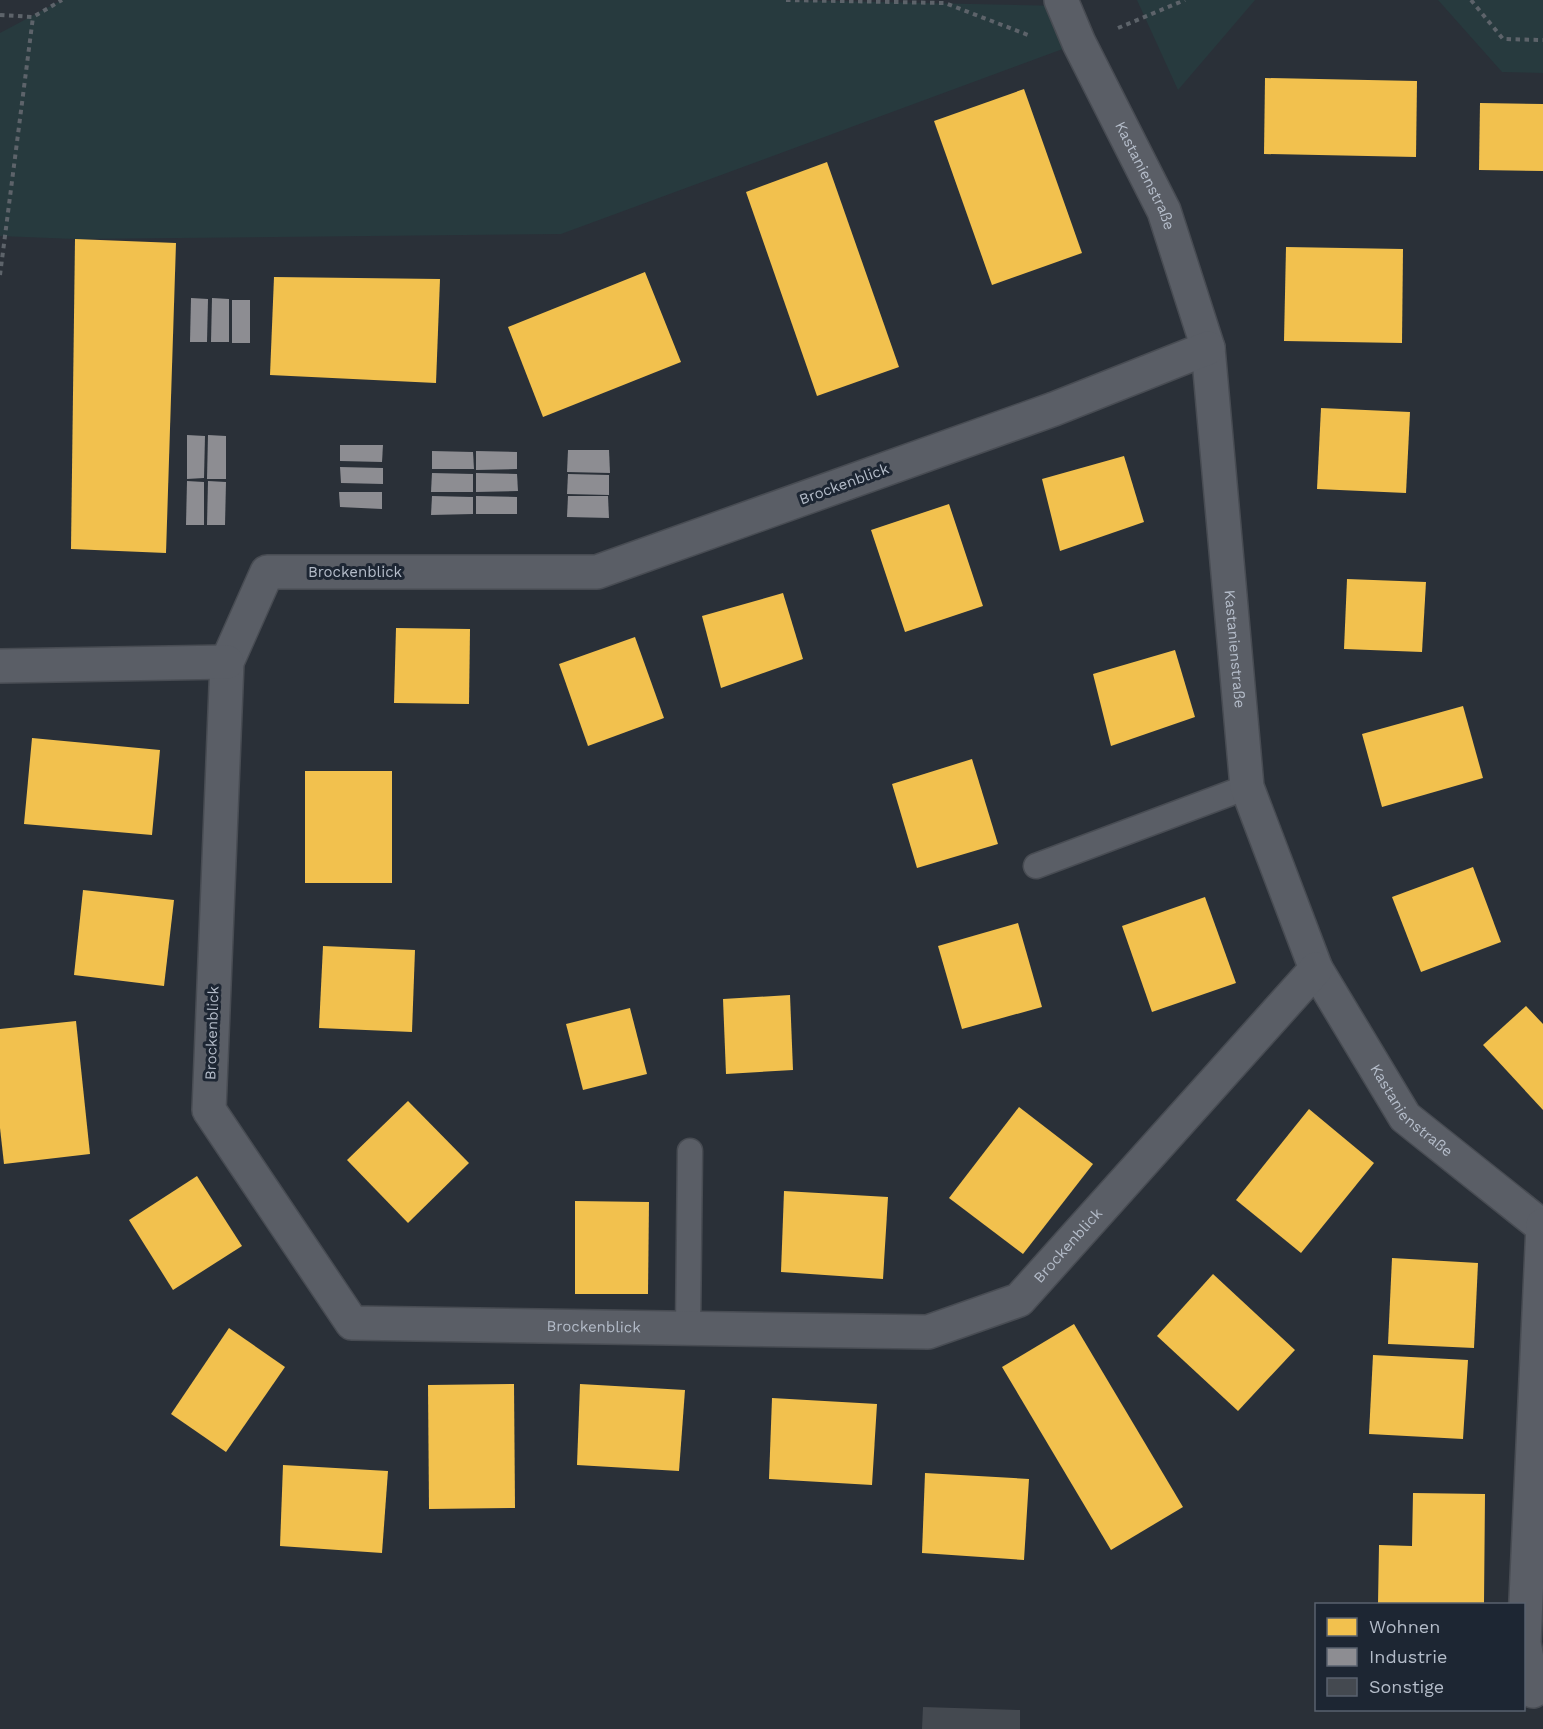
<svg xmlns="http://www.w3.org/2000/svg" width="1543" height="1729" viewBox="0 0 1543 1729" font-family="'Work Sans',sans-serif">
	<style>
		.green { fill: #273a3e }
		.homes { fill: #f2c14e }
		.industry { fill: #8d8d92 }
		.building { fill: #444950 }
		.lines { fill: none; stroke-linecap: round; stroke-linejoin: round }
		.service-casing { stroke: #484c53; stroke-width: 27 }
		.minor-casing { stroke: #484c53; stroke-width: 36 }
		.path { stroke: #5d636a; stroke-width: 4; stroke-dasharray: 4.5 4.5; stroke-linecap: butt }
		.service { stroke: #5a5e66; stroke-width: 24 }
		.minor { stroke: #5a5e66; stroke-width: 33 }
		.labels { text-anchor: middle; stroke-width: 6; stroke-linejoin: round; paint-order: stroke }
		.street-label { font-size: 15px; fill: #b4bcc9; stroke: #1d2633 }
	</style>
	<rect width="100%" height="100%" fill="#2a3038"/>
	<!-- green -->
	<g class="green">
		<path d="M 62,0 L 786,0 L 1064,6 L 1079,43 L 561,234 L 75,239 L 0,236 L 0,33 Z"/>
		<path d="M 1137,0 L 1255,0 L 1178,90 Z"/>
		<path d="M 1435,0 L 1543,0 L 1543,73 L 1502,72 L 1438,0 Z"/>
	</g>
	<!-- homes -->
	<g class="homes">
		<path d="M 1265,78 L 1417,81 L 1416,157 L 1264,154 Z"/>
		<path d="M 1024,89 L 1082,253 L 992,285 L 934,121 Z"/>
		<path d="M 1480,103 L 1543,104 L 1543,171 L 1479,170 Z"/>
		<path d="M 827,162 L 899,367 L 817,396 L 746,192 Z"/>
		<path d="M 75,239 L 176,243 L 166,553 L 71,549 Z"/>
		<path d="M 1286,247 L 1403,249 L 1402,343 L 1284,341 Z"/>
		<path d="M 645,272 L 681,362 L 543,417 L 508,327 Z"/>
		<path d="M 274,277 L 440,279 L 436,383 L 270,375 Z"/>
		<path d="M 1321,408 L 1410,412 L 1406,493 L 1317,489 Z"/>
		<path d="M 1124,456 L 1144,522 L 1060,551 L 1042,479 Z"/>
		<path d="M 949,504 L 983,606 L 905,632 L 871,530 Z"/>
		<path d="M 1347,579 L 1426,582 L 1422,652 L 1344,649 Z"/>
		<path d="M 783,593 L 803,659 L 721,688 L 702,616 Z"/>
		<path d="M 396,628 L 470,629 L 469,704 L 394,703 Z"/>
		<path d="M 635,637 L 664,718 L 588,746 L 559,664 Z"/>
		<path d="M 1175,650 L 1195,717 L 1111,746 L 1093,674 Z"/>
		<path d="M 1463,706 L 1483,778 L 1382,807 L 1362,734 Z"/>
		<path d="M 32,738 L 160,750 L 152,835 L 24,824 Z"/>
		<path d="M 972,759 L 998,844 L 917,868 L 892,784 Z"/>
		<rect x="305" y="771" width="87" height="112"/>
		<path d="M 1473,867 L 1501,942 L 1421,972 L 1392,897 Z"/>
		<path d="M 83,890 L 174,900 L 164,986 L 74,975 Z"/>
		<path d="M 1205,897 L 1236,983 L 1152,1012 L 1122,926 Z"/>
		<path d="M 1018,923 L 1042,1007 L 962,1029 L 938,946 Z"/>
		<path d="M 323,946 L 415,950 L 412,1032 L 319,1028 Z"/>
		<path d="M 790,995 L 793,1070 L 726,1074 L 723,999 Z"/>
		<path d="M 1526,1006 L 1543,1024 L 1543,1110 L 1483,1045 Z"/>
		<path d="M 630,1008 L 647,1074 L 583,1090 L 566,1024 Z"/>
		<path d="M 76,1021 L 90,1154 L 4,1164 L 0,1128 L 0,1029 Z"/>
		<path d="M 408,1101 L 469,1163 L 408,1223 L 347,1160 Z"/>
		<path d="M 1019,1107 L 1093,1164 L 1023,1254 L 949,1198 Z"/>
		<path d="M 1309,1109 L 1374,1163 L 1301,1253 L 1236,1200 Z"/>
		<path d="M 197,1176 L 242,1246 L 173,1290 L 129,1220 Z"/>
		<path d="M 784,1191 L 888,1197 L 883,1279 L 781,1272 Z"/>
		<path d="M 575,1201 L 649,1202 L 648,1294 L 575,1294 Z"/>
		<path d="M 1392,1258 L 1478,1263 L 1474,1348 L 1388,1344 Z"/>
		<path d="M 1213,1274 L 1295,1350 L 1238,1411 L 1157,1336 Z"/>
		<path d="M 1074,1324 L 1183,1507 L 1111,1550 L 1002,1367 Z"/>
		<path d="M 229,1328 L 285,1367 L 226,1452 L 171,1414 Z"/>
		<path d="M 1373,1355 L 1468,1360 L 1463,1439 L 1369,1434 Z"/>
		<path d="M 514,1384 L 515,1508 L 429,1509 L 428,1385 Z"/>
		<path d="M 580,1384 L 685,1390 L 679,1471 L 577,1465 Z"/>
		<path d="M 772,1398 L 877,1404 L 872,1485 L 769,1479 Z"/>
		<path d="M 283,1465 L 388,1471 L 382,1553 L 280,1546 Z"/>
		<path d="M 925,1473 L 1029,1479 L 1024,1560 L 922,1553 Z"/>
		<path d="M 1413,1493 L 1485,1494 L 1484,1604 L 1378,1604 L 1379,1545 L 1412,1546 Z"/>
	</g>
	<!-- industry -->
	<g class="industry">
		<path d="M 191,298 L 208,299 L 207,342 L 190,342 Z"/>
		<path d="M 212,298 L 229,299 L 229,342 L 211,342 Z"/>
		<rect x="232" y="300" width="18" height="43"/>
		<path d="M 187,435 L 205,436 L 204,478 L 187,479 Z"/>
		<path d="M 208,435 L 226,436 L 226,479 L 207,479 Z"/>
		<path d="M 340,445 L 383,445 L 382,462 L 340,461 Z"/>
		<path d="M 568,450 L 609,450 L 610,473 L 567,472 Z"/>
		<path d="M 432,451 L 473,452 L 474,469 L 432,469 Z"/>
		<path d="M 476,451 L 517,452 L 517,469 L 476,470 Z"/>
		<path d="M 340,467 L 383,468 L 383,484 L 341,483 Z"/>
		<path d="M 432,473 L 473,474 L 473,492 L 431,492 Z"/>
		<path d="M 476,473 L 517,474 L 518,491 L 476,492 Z"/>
		<path d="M 568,474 L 609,475 L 609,495 L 567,494 Z"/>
		<path d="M 187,481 L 204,482 L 204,525 L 186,525 Z"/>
		<path d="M 208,481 L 226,482 L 225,525 L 207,525 Z"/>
		<path d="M 339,492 L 382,492 L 382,509 L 340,507 Z"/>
		<path d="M 432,496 L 473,497 L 473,514 L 431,515 Z"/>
		<path d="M 476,496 L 517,497 L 517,514 L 476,514 Z"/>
		<path d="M 568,496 L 608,496 L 609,518 L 567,517 Z"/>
	</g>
	<!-- building -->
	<path class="building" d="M 923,1707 L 1020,1710 L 1020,1729 L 922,1729 Z"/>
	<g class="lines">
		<!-- service casing -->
		<g class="service-casing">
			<g id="service">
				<path d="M 1036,866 L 1247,787"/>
				<path d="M 688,1329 L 690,1151"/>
			</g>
		</g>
		<!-- minor casing -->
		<g class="minor-casing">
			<g id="minor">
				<path id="s1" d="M 1061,0 L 1079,43 L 1164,211 L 1208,348 L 1247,787 L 1316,969 L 1405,1117 L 1543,1227"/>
				<path id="s2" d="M 1208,348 L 1054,409 L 597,572 L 267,572 L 227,662 L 209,1110 L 352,1323 L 928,1332 L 1019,1300 L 1316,969"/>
				<path d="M 0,666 L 227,662"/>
				<path d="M 1533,1691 L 1524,1643 L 1543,1225"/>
			</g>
		</g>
		<!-- path -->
		<g class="path">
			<path d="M 786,0 L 945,3 L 1028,35"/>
			<path d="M 1471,0 L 1503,39 L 1543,40"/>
			<path d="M 0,15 L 33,17 L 62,0"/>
			<path d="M 1118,28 L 1185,0"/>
			<path d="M 0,275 L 33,17"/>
		</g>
		<!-- service -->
		<use href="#service" class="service"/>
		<!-- minor -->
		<use href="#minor" class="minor"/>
	</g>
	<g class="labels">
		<!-- street labels -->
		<g class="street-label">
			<text dy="5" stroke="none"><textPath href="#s1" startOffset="195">Kastanienstraße</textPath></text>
			<text transform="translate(844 484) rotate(-20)" y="5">Brockenblick</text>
			<text x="355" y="577">Brockenblick</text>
			<text dy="5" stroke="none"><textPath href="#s1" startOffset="681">Kastanienstraße</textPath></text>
			<text transform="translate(212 1033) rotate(-88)" y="5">Brockenblick</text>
			<text dy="5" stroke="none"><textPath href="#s1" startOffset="1186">Kastanienstraße</textPath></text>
			<text dy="5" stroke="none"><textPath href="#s2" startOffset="2530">Brockenblick</textPath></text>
			<text dy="5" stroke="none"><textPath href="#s2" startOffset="2026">Brockenblick</textPath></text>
		</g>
	</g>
	<!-- legend -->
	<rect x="1315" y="1603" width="210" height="108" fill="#1d2633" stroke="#59626f" stroke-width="1.5"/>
	<rect x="1327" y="1618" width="30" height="18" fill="#f2c14e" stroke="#59626f" stroke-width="1.5"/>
	<text x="1369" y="1633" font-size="18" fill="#b4bcc9">Wohnen</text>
	<rect x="1327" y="1648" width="30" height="18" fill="#8d8d92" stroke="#59626f" stroke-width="1.5"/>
	<text x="1369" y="1663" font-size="18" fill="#b4bcc9">Industrie</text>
	<rect x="1327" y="1678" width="30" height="18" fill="#444950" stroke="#59626f" stroke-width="1.5"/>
	<text x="1369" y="1693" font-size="18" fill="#b4bcc9">Sonstige</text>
</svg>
